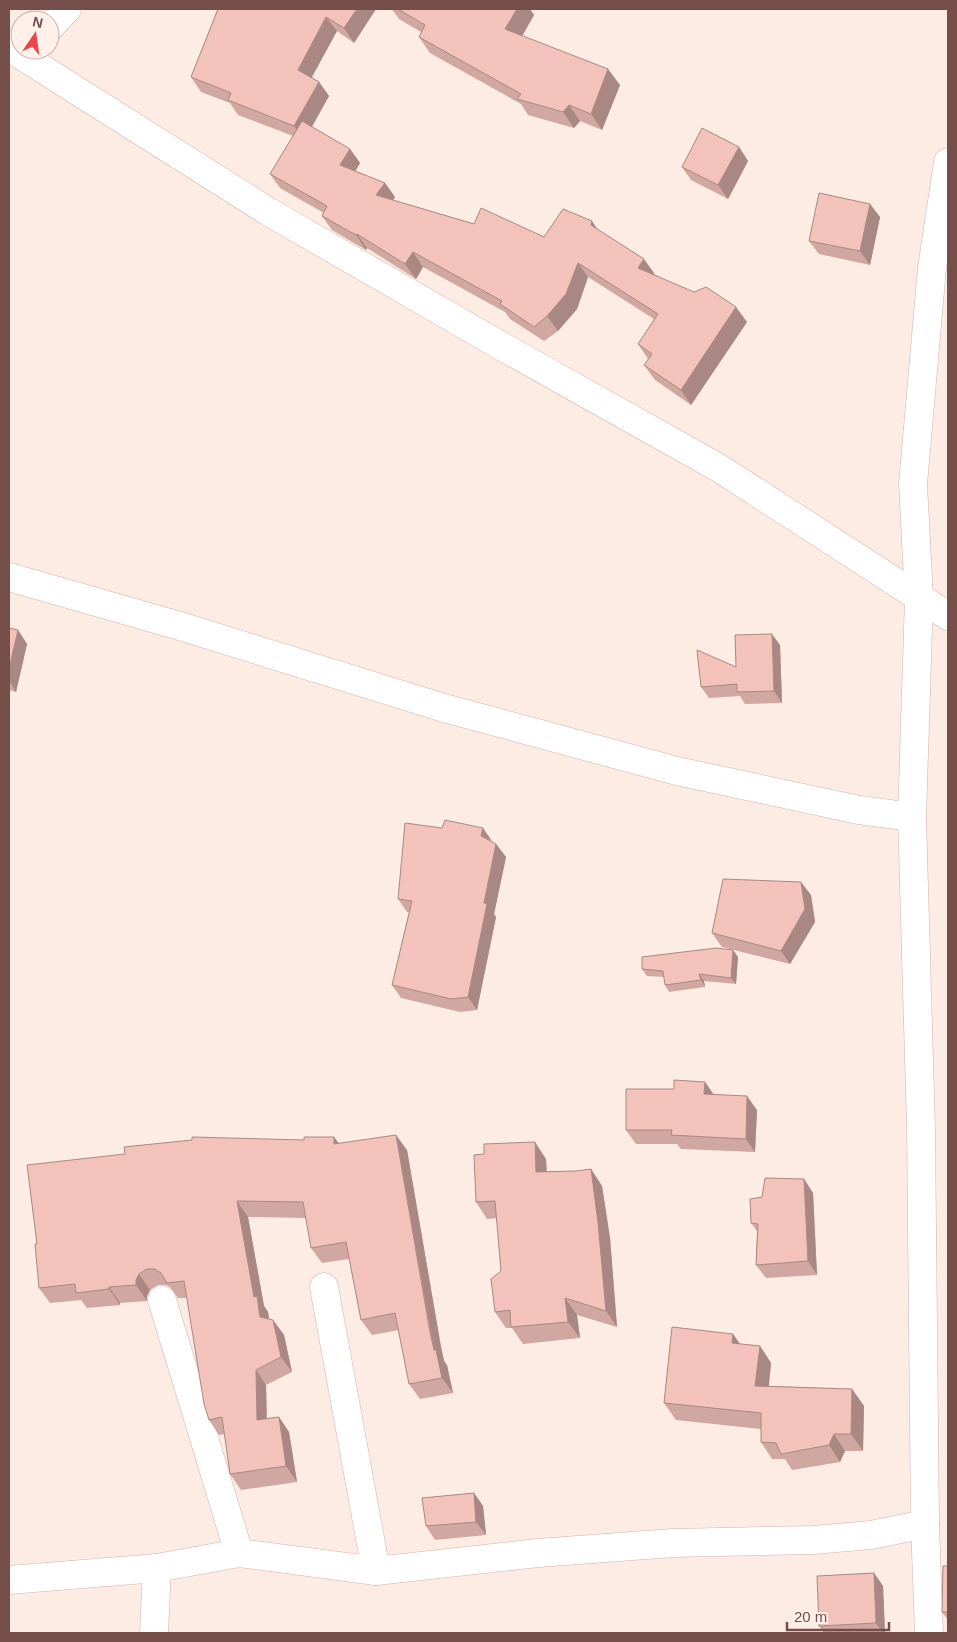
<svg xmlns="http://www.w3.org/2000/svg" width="957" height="1642" viewBox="0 0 957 1642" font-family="Arial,sans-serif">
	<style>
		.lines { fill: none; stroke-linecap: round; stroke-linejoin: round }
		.minor-casing { stroke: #d0b3ad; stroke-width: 29 }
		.minor { stroke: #fff; stroke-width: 28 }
		.wall { fill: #d0a7a1 }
		.shaded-wall { fill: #a98883 }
		.building { fill: #f2c2bb; stroke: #a98883 }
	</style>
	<rect width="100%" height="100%" fill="#fdece3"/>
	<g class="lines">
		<!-- minor casing -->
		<g class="minor-casing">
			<g id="minor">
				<path d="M 50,27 L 67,9"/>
				<path d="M 9,45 L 22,56 L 269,212 L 503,347 L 719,468 L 948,616"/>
				<path d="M 9,577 L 180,626 L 444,708 L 677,771 L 859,810 L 912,817"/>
				<path d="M 324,1287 L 376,1571"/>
				<path d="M 239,1553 L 376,1571 L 538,1553 L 673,1543 L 813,1540 L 871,1535 L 925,1524"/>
				<path d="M 9,1580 L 157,1568 L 239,1553 L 162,1300"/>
				<path d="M 154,1633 L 157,1568"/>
				<path d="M 929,1633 L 925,1524 L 921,1129 L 912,817 L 919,598 L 913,484 L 932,268 L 948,162"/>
			</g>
		</g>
		<!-- minor -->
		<use href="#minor" class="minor"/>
	</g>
	<!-- wall -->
	<g class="wall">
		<path d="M 218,9 L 376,9 L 354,43 L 337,31 L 312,77 L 319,82 L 329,96 L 312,127 L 350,149 L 360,163 L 355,171 L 385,183 L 395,197 L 393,200 L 474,224 L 544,237 L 598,230 L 654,273 L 654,274 L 747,322 L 691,405 L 655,380 L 644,365 L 648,359 L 638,344 L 654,319 L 588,277 L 577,309 L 558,331 L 544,341 L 510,319 L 505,312 L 423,267 L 416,279 L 367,248 L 366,250 L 332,230 L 322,216 L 324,213 L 280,188 L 270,174 L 293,136 L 238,115 L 230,103 L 201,92 L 191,77 Z"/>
		<path d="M 392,9 L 530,9 L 534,15 L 522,36 L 620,85 L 602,130 L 580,121 L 574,128 L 528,115 L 521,104 L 430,53 L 419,37 L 421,32 L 399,19 Z"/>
		<path d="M 739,147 L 748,161 L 728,199 L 691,180 L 682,167 Z"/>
		<path d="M 870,204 L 880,217 L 870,265 L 819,254 L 809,241 Z"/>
		<path d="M 9,628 L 18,630 L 27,644 L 16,692 L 9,690 Z"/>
		<path d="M 780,645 L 782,703 L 745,704 L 740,696 L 709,698 L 701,687 L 736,667 Z"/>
		<path d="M 492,842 L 496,844 L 506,857 L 494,914 L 496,917 L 477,1010 L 460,1012 L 401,998 L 392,985 L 409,912 L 407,912 L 398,899 Z"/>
		<path d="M 811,895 L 815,922 L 790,964 L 722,947 L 712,933 Z"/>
		<path d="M 733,950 L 738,957 L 736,984 L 704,981 L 705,987 L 669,992 L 665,985 L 664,977 L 647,976 L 642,969 Z"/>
		<path d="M 705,1082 L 714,1095 L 757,1110 L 755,1152 L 681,1149 L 677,1144 L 636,1144 L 626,1130 L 674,1089 Z"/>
		<path d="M 334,1137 L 339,1144 L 407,1150 L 441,1347 L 444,1361 L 447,1365 L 453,1393 L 420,1399 L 409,1384 L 399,1330 L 372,1335 L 361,1320 L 349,1259 L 322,1263 L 311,1248 L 306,1218 L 248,1217 L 264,1306 L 268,1312 L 269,1319 L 273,1320 L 284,1335 L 292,1372 L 266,1385 L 267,1418 L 279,1417 L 289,1432 L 297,1482 L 241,1490 L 230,1474 L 225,1434 L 219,1435 L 209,1420 L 187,1298 L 178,1298 L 170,1287 L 166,1285 L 158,1285 L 150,1290 L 147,1296 L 147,1301 L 120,1303 L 120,1305 L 87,1308 L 81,1300 L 50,1303 L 39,1288 L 37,1244 L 304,1140 Z"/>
		<path d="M 546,1159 L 547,1172 L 576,1171 L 591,1169 L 602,1186 L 610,1238 L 617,1327 L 577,1315 L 580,1338 L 523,1344 L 512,1328 L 506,1328 L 495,1312 L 501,1271 L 497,1218 L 487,1219 L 476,1202 Z"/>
		<path d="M 804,1179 L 813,1193 L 817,1275 L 766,1278 L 756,1265 L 757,1231 L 751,1223 L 762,1197 Z"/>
		<path d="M 733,1334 L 740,1344 L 760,1346 L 771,1363 L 769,1386 L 852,1389 L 864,1406 L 863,1451 L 845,1451 L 840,1462 L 792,1470 L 785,1459 L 772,1459 L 761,1442 L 761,1429 L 676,1420 L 664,1403 Z"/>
		<path d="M 474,1493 L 483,1506 L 486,1535 L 435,1540 L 426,1526 Z"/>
		<path d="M 948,1566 L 948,1620 L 942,1612 Z"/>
		<path d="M 874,1573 L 883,1586 L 885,1633 L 824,1633 L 819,1626 Z"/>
	</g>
	<!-- shaded-wall -->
	<g class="shaded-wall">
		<path d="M 357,9 L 376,9 L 354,43 L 344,28 Z"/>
		<path d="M 517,9 L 530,9 L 534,15 L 517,45 L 505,29 Z"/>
		<path d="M 326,17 L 337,31 L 308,84 L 298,70 Z"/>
		<path d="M 608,69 L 620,85 L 602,130 L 591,114 Z"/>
		<path d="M 319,82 L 329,96 L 304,140 L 294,126 Z"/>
		<path d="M 569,105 L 580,121 L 574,128 L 563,112 Z"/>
		<path d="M 739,147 L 748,161 L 728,199 L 718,185 Z"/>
		<path d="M 350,149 L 360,163 L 351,179 L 340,165 Z"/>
		<path d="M 385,183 L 395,197 L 386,210 L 376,195 Z"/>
		<path d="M 870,204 L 880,217 L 870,265 L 860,251 Z"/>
		<path d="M 592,221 L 602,236 L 591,225 Z"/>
		<path d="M 357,234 L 367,248 L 366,250 L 356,235 Z"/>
		<path d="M 413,252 L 423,267 L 416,279 L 405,264 Z"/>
		<path d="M 644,259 L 654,273 L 649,282 L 638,268 Z"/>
		<path d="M 578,263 L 588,277 L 577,309 L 558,331 L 547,316 Z"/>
		<path d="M 736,307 L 747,322 L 691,405 L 681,390 Z"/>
		<path d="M 18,630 L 27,644 L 16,692 L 9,681 L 9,669 Z"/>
		<path d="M 772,634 L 780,645 L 782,703 L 774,691 Z"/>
		<path d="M 483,828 L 492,841 L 481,836 Z"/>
		<path d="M 496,844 L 506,857 L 494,914 L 496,917 L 477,1010 L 468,997 L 484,903 Z"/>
		<path d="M 801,882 L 811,895 L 815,922 L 790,964 L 781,951 Z"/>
		<path d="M 733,950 L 738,957 L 736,984 L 731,978 Z"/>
		<path d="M 699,974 L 704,981 L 705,987 L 701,980 Z"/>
		<path d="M 705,1082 L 714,1095 L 704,1094 Z"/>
		<path d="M 747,1096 L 757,1110 L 755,1152 L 746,1139 Z"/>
		<path d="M 396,1135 L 407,1150 L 441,1347 L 444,1361 L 447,1365 L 453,1393 L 442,1378 L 434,1350 Z"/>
		<path d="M 334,1137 L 345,1152 L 334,1144 Z"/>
		<path d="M 535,1142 L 546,1159 L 547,1188 L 536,1172 Z"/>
		<path d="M 591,1169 L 602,1186 L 610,1238 L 617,1327 L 606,1311 Z"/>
		<path d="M 804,1179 L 813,1193 L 817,1275 L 808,1261 Z"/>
		<path d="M 237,1201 L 248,1217 L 264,1306 L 268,1312 L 271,1333 L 260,1317 L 254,1297 Z"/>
		<path d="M 139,1274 L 150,1290 L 147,1296 L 147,1301 L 136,1285 L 136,1280 Z"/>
		<path d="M 109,1287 L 120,1303 L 120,1305 L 109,1289 Z"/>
		<path d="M 565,1298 L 577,1315 L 580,1338 L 568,1322 Z"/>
		<path d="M 273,1320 L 284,1335 L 292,1372 L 281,1357 Z"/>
		<path d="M 733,1334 L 744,1350 L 732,1343 Z"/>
		<path d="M 760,1346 L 771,1363 L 767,1402 L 755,1386 Z"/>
		<path d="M 256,1370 L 266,1385 L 267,1435 L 257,1420 Z"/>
		<path d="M 852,1389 L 864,1406 L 863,1451 L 851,1434 Z"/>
		<path d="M 279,1417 L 289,1432 L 297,1482 L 286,1466 Z"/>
		<path d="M 834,1434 L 845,1451 L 840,1462 L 829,1445 Z"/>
		<path d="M 474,1493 L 483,1506 L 486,1535 L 476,1522 Z"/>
		<path d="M 874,1573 L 883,1586 L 885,1633 L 883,1633 L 876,1623 Z"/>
	</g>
	<!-- building -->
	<g class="building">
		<path d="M 218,9 L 357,9 L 344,28 L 326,17 L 298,70 L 319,82 L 294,126 L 228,100 L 231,93 L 191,77 Z"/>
		<path d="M 398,9 L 517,9 L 505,29 L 608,69 L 591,114 L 569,105 L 563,112 L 517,99 L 521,94 L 419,37 L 425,25 Z"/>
		<path d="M 302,121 L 350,149 L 340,165 L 385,183 L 376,195 L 474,224 L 481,208 L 544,237 L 563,209 L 592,221 L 591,225 L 644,259 L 638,268 L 694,292 L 706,287 L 736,307 L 681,390 L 644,365 L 652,354 L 638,344 L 658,314 L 578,263 L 566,294 L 547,316 L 534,327 L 500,304 L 502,301 L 413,252 L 405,264 L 357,234 L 356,235 L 322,216 L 327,206 L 270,174 Z"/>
		<path d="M 702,128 L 739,147 L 718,185 L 682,167 Z"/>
		<path d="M 819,193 L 870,204 L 860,251 L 809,241 Z"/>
		<path d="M 9,628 L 18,630 L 9,669 Z"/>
		<path d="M 772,634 L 774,691 L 737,692 L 737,684 L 701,687 L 697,650 L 736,667 L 735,635 Z"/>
		<path d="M 445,820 L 483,828 L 481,836 L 496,844 L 484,903 L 487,904 L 468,997 L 451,999 L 392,985 L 412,901 L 398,899 L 405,823 L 442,828 Z"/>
		<path d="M 723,879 L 801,882 L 805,909 L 781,951 L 712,933 Z"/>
		<path d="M 716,948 L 733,950 L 731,978 L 699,974 L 701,980 L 665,985 L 663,971 L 642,969 L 642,957 Z"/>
		<path d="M 674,1080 L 705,1082 L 704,1094 L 747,1096 L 746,1139 L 671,1135 L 672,1130 L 626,1130 L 626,1089 L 674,1089 Z"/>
		<path d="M 396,1135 L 430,1332 L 434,1350 L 436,1350 L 442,1378 L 409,1384 L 395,1313 L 361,1320 L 346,1242 L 311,1248 L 303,1202 L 237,1201 L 254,1297 L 257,1296 L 260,1317 L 273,1320 L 281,1357 L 256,1370 L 257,1420 L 279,1417 L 286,1466 L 230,1474 L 222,1417 L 209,1420 L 204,1404 L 184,1281 L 167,1283 L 161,1273 L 155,1269 L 147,1269 L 139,1274 L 136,1280 L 136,1285 L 109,1287 L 109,1289 L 76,1293 L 75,1284 L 39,1288 L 35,1244 L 37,1244 L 27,1165 L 125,1154 L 124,1147 L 192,1140 L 192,1137 L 304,1140 L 304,1137 L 334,1137 L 334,1144 Z"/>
		<path d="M 535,1142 L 536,1172 L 576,1171 L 591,1169 L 598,1222 L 606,1311 L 565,1298 L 568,1322 L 511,1327 L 510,1310 L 495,1312 L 491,1279 L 501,1271 L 495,1201 L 476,1202 L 474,1155 L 484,1154 L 484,1144 Z"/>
		<path d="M 765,1178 L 804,1179 L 808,1261 L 756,1265 L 758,1224 L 751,1223 L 750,1199 L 762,1197 Z"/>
		<path d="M 672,1327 L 733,1334 L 732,1343 L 760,1346 L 755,1386 L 852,1389 L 851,1434 L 834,1434 L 829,1445 L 781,1454 L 776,1443 L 761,1442 L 761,1413 L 664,1403 Z"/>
		<path d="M 474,1493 L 476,1522 L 426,1526 L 422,1498 Z"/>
		<path d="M 943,1566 L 948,1566 L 948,1612 L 942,1612 Z"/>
		<path d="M 874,1573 L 876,1623 L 819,1626 L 817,1576 Z"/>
	</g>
	<!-- border -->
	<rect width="957" height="1642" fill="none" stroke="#754d49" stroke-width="20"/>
	<!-- north arrow -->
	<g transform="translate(35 35) rotate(13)"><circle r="24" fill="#fff1ea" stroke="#c8afaa"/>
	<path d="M0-4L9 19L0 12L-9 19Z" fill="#e9464d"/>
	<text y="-8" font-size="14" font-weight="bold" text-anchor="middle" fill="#754d49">N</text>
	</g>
	<!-- scale -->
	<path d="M787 1622v8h102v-8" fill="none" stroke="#754d49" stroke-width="2.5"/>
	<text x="794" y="1622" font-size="15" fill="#754d49" stroke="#fff1ea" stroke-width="4" paint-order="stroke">20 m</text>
</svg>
